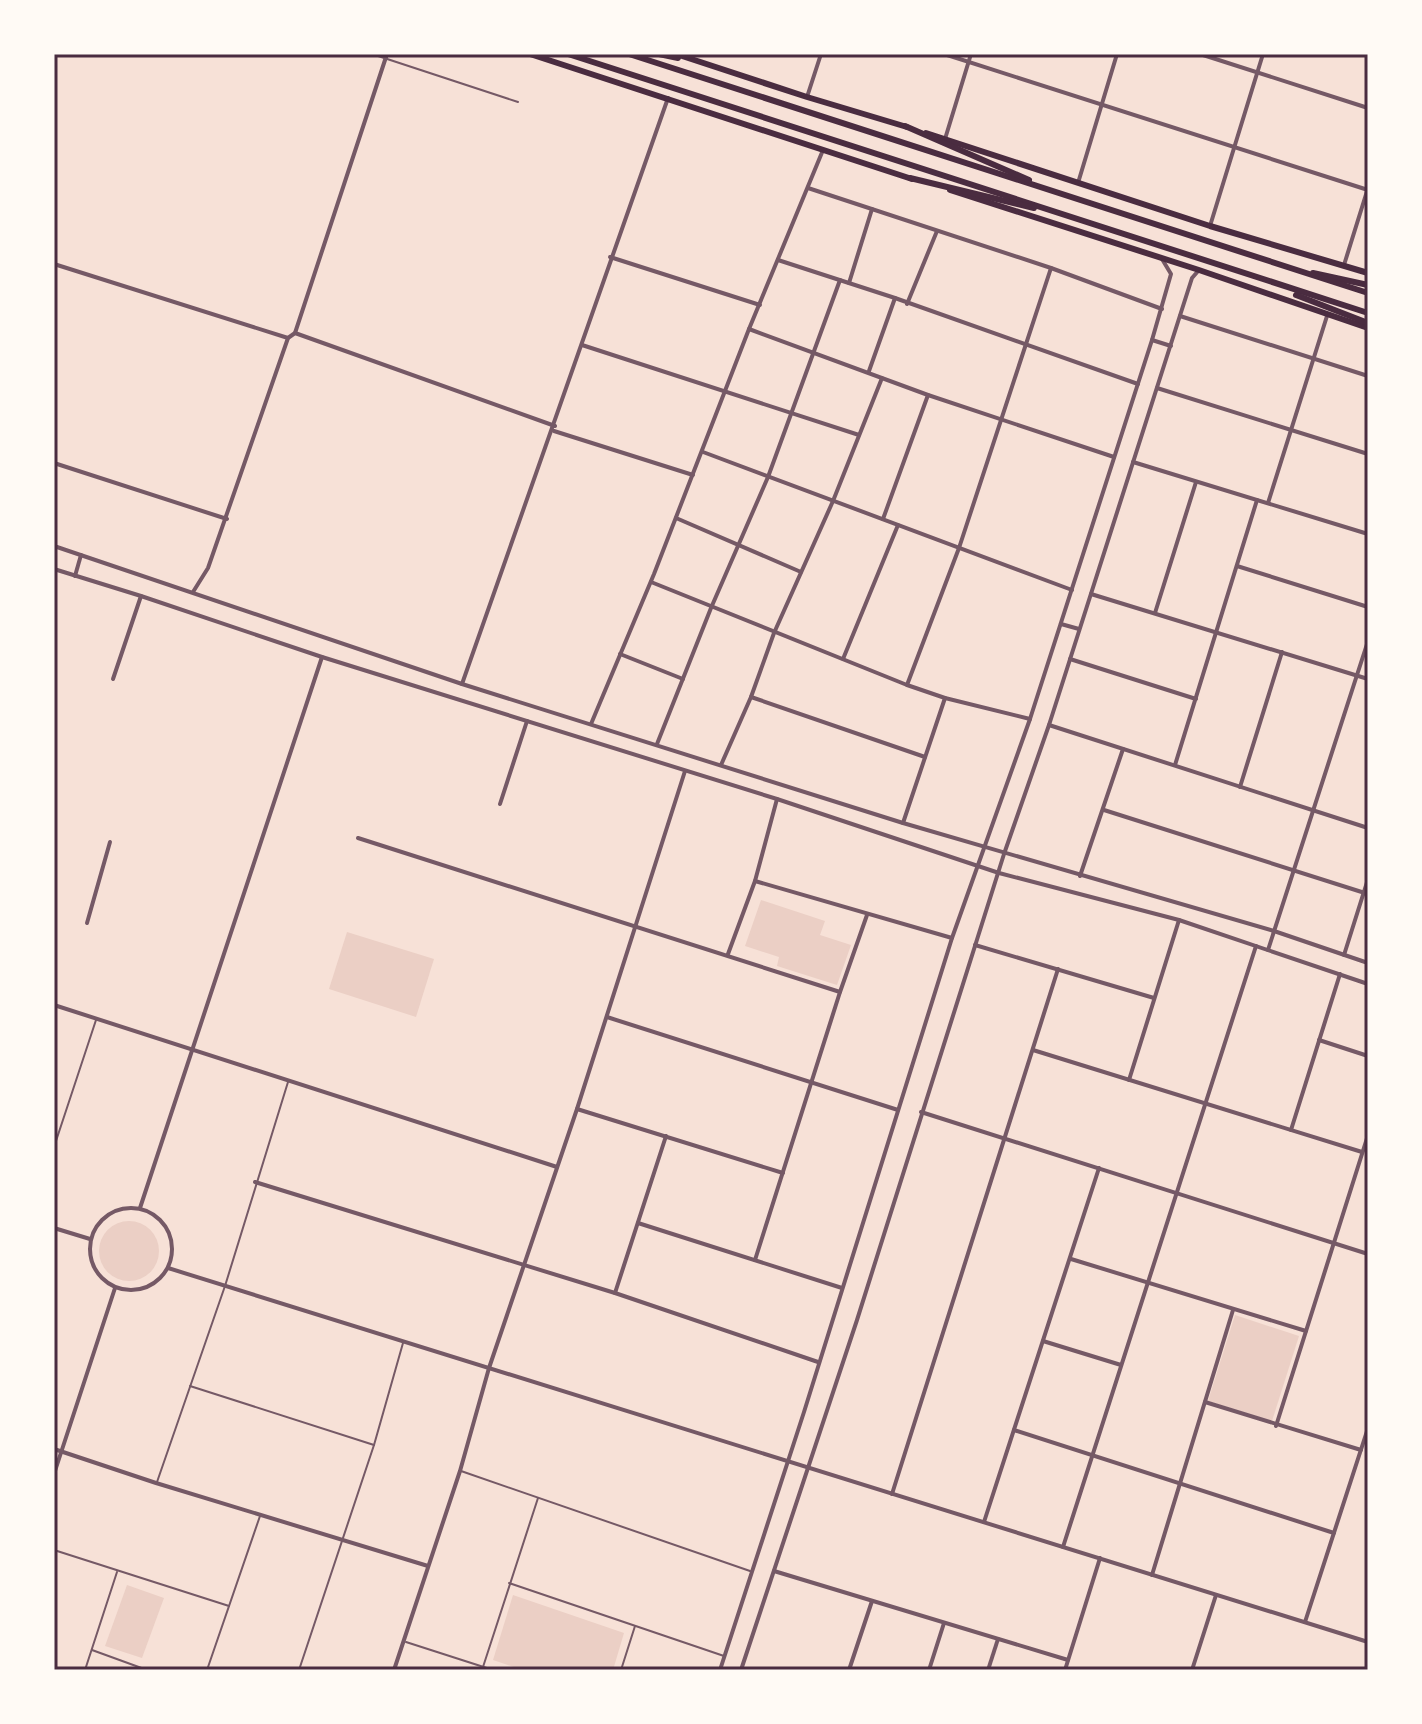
<svg xmlns="http://www.w3.org/2000/svg" width="1422" height="1724" viewBox="0 0 1422 1724" font-family="'PT Sans',sans-serif">
	<style>
		.green { fill: #ebcfc5 }
		.lines { fill: none; stroke-linecap: round; stroke-linejoin: round }
		.service { stroke: #755966; stroke-width: 2 }
		.minor { stroke: #755966; stroke-width: 4 }
		.tertiary { stroke: #755966; stroke-width: 4 }
		.primary { stroke: #4a2c40; stroke-width: 6 }
		.motorway { stroke: #4a2c40; stroke-width: 6 }
		.neatline { fill: none; stroke: #4a2c40; stroke-width: 3 }
	</style>
	<rect width="100%" height="100%" fill="#f7e1d7"/>
	<!-- green -->
	<g class="green">
		<path d="M 761,900 L 825,921 L 820,935 L 851,945 L 837,985 L 777,966 L 779,957 L 745,946 Z"/>
		<path d="M 347,932 L 434,959 L 416,1017 L 329,989 Z"/>
		<circle cx="129" cy="1251" r="30"/>
		<path d="M 1235,1315 L 1299,1336 L 1272,1421 L 1208,1401 Z"/>
		<path d="M 127,1585 L 164,1598 L 142,1658 L 105,1646 Z"/>
		<path d="M 513,1595 L 624,1633 L 613,1670 L 523,1670 L 493,1660 Z"/>
	</g>
	<g class="lines">
		<!-- service -->
		<g class="service">
			<path d="M 372,54 L 518,102"/>
			<path d="M 54,1147 L 96,1020"/>
			<path d="M 190,1386 L 374,1445"/>
			<path d="M 461,1471 L 750,1571"/>
			<path d="M 157,1482 L 225,1286 L 288,1082"/>
			<path d="M 54,1550 L 229,1606"/>
			<path d="M 509,1583 L 724,1656"/>
			<path d="M 406,1642 L 493,1670"/>
			<path d="M 92,1650 L 147,1670"/>
			<path d="M 483,1667 L 538,1498"/>
			<path d="M 85,1670 L 117,1572"/>
			<path d="M 207,1670 L 260,1516"/>
			<path d="M 299,1670 L 374,1445 L 403,1343"/>
			<path d="M 621,1670 L 635,1626"/>
		</g>
		<!-- minor -->
		<g class="minor">
			<path d="M 944,54 L 1368,190"/>
			<path d="M 1200,54 L 1368,108"/>
			<path d="M 807,97 L 821,54"/>
			<path d="M 945,139 L 971,54"/>
			<path d="M 1078,183 L 1117,54"/>
			<path d="M 808,188 L 1051,268 L 1162,309"/>
			<path d="M 1210,226 L 1263,54"/>
			<path d="M 610,257 L 760,305"/>
			<path d="M 778,260 L 895,298 L 1138,384"/>
			<path d="M 54,264 L 288,338"/>
			<path d="M 1344,265 L 1368,188"/>
			<path d="M 849,283 L 872,209"/>
			<path d="M 907,304 L 937,231"/>
			<path d="M 1180,316 L 1368,376"/>
			<path d="M 749,329 L 928,395 L 1114,457"/>
			<path d="M 295,333 L 555,426"/>
			<path d="M 582,345 L 859,435"/>
			<path d="M 869,371 L 895,298"/>
			<path d="M 1157,388 L 1368,454"/>
			<path d="M 554,431 L 693,475"/>
			<path d="M 703,452 L 1072,590"/>
			<path d="M 1133,462 L 1368,534"/>
			<path d="M 54,463 L 227,519"/>
			<path d="M 1268,503 L 1327,316"/>
			<path d="M 676,518 L 801,572"/>
			<path d="M 883,519 L 928,395"/>
			<path d="M 1237,566 L 1368,607"/>
			<path d="M 651,582 L 907,685 L 945,698 L 1030,719"/>
			<path d="M 193,592 L 208,568 L 288,338 L 295,333 L 387,54"/>
			<path d="M 1091,594 L 1368,679"/>
			<path d="M 1155,613 L 1196,482"/>
			<path d="M 620,654 L 683,679"/>
			<path d="M 843,659 L 898,525"/>
			<path d="M 1070,659 L 1196,699"/>
			<path d="M 113,679 L 141,596"/>
			<path d="M 462,684 L 668,98"/>
			<path d="M 907,685 L 959,548 L 1051,268"/>
			<path d="M 751,697 L 925,757"/>
			<path d="M 591,724 L 654,574 L 749,329 L 823,150"/>
			<path d="M 1049,725 L 1368,828"/>
			<path d="M 657,744 L 711,608 L 768,477 L 840,280"/>
			<path d="M 721,765 L 751,697 L 774,633 L 833,501 L 882,378"/>
			<path d="M 1175,765 L 1257,500"/>
			<path d="M 1240,787 L 1282,652"/>
			<path d="M 500,804 L 527,721"/>
			<path d="M 1104,810 L 1368,894"/>
			<path d="M 903,823 L 945,698"/>
			<path d="M 358,838 L 840,992"/>
			<path d="M 1080,876 L 1123,749"/>
			<path d="M 755,881 L 952,938"/>
			<path d="M 87,923 L 110,842"/>
			<path d="M 975,945 L 1154,998"/>
			<path d="M 1268,950 L 1368,641"/>
			<path d="M 728,954 L 755,881 L 777,799"/>
			<path d="M 1344,955 L 1368,879"/>
			<path d="M 54,1005 L 557,1167"/>
			<path d="M 607,1017 L 898,1110"/>
			<path d="M 1319,1040 L 1368,1056"/>
			<path d="M 1033,1050 L 1362,1152"/>
			<path d="M 1129,1080 L 1179,920"/>
			<path d="M 577,1109 L 783,1173"/>
			<path d="M 921,1112 L 1368,1254"/>
			<path d="M 1291,1130 L 1340,974"/>
			<path d="M 255,1182 L 615,1293 L 818,1362"/>
			<path d="M 638,1223 L 842,1288"/>
			<path d="M 1071,1259 L 1306,1331"/>
			<path d="M 755,1260 L 840,992 L 867,915"/>
			<path d="M 615,1293 L 666,1136"/>
			<path d="M 1043,1341 L 1121,1365"/>
			<path d="M 1205,1402 L 1361,1450"/>
			<path d="M 1276,1426 L 1368,1135"/>
			<path d="M 1014,1430 L 1334,1533"/>
			<path d="M 54,1449 L 156,1483 L 428,1566"/>
			<path d="M 892,1494 L 1058,969"/>
			<path d="M 984,1522 L 1099,1168"/>
			<path d="M 1063,1547 L 1256,946"/>
			<path d="M 774,1571 L 1068,1660"/>
			<path d="M 1152,1575 L 1233,1310"/>
			<path d="M 1305,1622 L 1368,1428"/>
			<path d="M 394,1670 L 460,1471 L 489,1368 L 577,1109 L 685,771"/>
			<path d="M 849,1670 L 872,1601"/>
			<path d="M 929,1670 L 944,1623"/>
			<path d="M 988,1670 L 998,1639"/>
			<path d="M 1065,1670 L 1100,1558"/>
			<path d="M 1192,1670 L 1216,1595"/>
			<path d="M 1367,1670 L 1368,1668"/>
		</g>
		<!-- tertiary -->
		<g class="tertiary">
			<path d="M 1152,340 L 1171,346"/>
			<path d="M 54,546 L 462,684 L 903,823 L 1274,931 L 1368,963"/>
			<path d="M 54,569 L 141,596 L 322,657 L 777,799 L 999,873 L 1179,920 L 1368,984"/>
			<path d="M 75,576 L 81,555"/>
			<path d="M 1061,624 L 1079,629"/>
			<circle cx="131" cy="1249" r="41"/>
			<path d="M 140,1208 L 322,657"/>
			<path d="M 54,1228 L 90,1239"/>
			<path d="M 168,1268 L 1368,1642"/>
			<path d="M 54,1474 L 115,1288"/>
			<path d="M 720,1670 L 804,1412 L 952,938 L 1030,719 L 1152,340 L 1171,274 L 1162,259"/>
			<path d="M 741,1670 L 857,1320 L 1004,854 L 1049,725 L 1192,278 L 1199,270"/>
		</g>
		<!-- primary -->
		<g class="primary">
			<path d="M 530,54 L 912,179"/>
			<path d="M 659,54 L 678,58"/>
			<path d="M 676,54 L 807,97 L 907,127"/>
			<path d="M 926,133 L 1210,226 L 1368,273"/>
			<path d="M 950,190 L 1199,270 L 1368,328"/>
			<path d="M 1313,273 L 1368,285"/>
		</g>
		<!-- motorway -->
		<g class="motorway">
			<path d="M 568,54 L 1368,313"/>
			<path d="M 629,54 L 1368,293"/>
			<path d="M 905,126 L 1029,180"/>
			<path d="M 910,178 L 1034,208"/>
			<path d="M 1296,295 L 1368,323"/>
		</g>
	</g>
	<!-- border -->
	<rect width="1422" height="1724" fill="none" stroke="#fffaf5" stroke-width="112"/>
	<rect x="56" y="56" width="1310" height="1612" class="neatline"/>
</svg>
